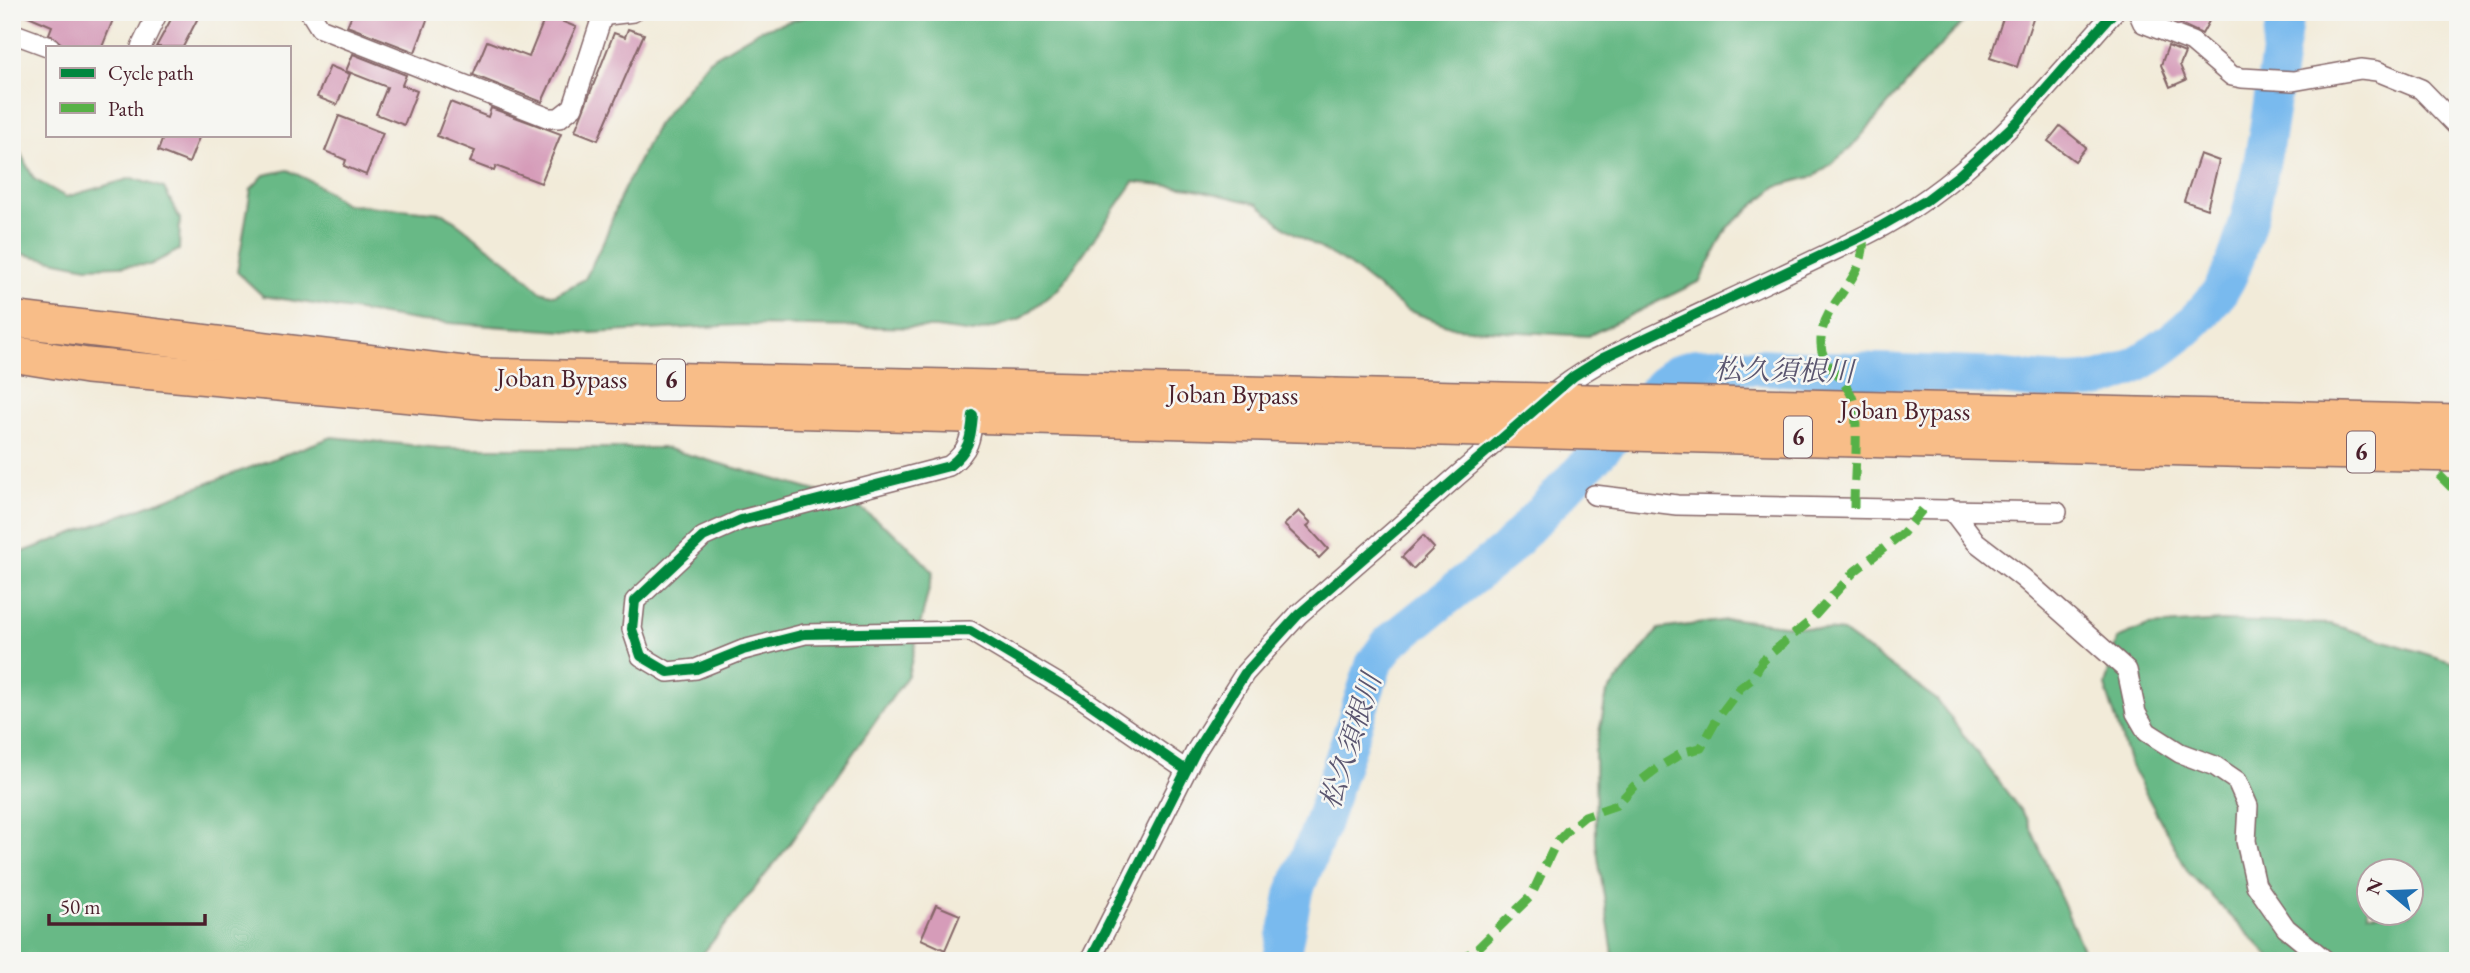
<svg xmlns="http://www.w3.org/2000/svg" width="2470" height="973" viewBox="0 0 2470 973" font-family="'EB Garamond','Noto Serif JP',serif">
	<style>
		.forest { fill: #67b986; stroke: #586c58; stroke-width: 2; fill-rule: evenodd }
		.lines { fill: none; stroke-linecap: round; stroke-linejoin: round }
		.river { stroke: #79baee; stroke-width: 37 }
		.building { fill: #d69cb9 }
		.street-casing { stroke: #856668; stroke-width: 22 }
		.highway-casing { stroke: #856668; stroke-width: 38 }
		.street { stroke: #fff; stroke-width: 19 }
		.highway { stroke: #f8bd88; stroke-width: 35 }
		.highway-bridge-casing { stroke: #856668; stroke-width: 38; stroke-linecap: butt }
		.highway-bridge { stroke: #f8bd88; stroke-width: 35 }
		.quiet { stroke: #57b146; stroke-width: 9; stroke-dasharray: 18 9; stroke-linecap: butt }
		.cycleway-casing { stroke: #f6f6f2; stroke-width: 15 }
		.cycleway { stroke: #00873e; stroke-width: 10 }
		.labels { text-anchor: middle; stroke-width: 5; stroke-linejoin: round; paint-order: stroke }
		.shield { fill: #f6f6f2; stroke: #7e6067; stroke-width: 2 }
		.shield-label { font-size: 24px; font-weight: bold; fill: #4a1f2b }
		.street-label { font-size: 26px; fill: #4a1f2b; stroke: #f6f6f2 }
		.water-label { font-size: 28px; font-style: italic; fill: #5a556f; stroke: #f6f6f2 }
	</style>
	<rect width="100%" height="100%" fill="#f6f6f2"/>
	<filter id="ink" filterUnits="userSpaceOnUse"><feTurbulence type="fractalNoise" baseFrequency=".0143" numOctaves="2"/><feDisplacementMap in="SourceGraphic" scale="14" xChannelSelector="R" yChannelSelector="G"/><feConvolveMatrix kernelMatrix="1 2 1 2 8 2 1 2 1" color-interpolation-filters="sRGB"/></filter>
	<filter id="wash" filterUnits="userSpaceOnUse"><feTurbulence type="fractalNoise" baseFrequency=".00686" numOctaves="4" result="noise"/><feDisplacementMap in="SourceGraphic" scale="28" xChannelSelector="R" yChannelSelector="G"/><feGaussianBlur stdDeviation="1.57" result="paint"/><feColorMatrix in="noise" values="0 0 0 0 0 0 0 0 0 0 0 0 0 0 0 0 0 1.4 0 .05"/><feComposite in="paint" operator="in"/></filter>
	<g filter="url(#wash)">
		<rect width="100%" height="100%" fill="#f2ebd9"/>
		<!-- forest -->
		<g class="forest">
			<path d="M 821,12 L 1973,12 L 1921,66 L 1851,148 L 1815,176 L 1777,186 L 1728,227 L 1700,281 L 1588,336 L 1455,328 L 1407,310 L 1349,265 L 1287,229 L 1258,204 L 1191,188 L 1134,182 L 1059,288 L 1019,320 L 973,333 L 936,328 L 742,325 L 591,333 L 421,321 L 263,296 L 237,272 L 251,189 L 264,175 L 288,170 L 313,182 L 345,204 L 444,213 L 517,269 L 540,291 L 555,295 L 585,279 L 605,238 L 622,193 L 657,125 L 709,60 L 760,30 Z"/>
			<path d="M 12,137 L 34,179 L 66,197 L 132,178 L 164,188 L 180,219 L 179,250 L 150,265 L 87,267 L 12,252 Z"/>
			<path d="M 332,437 L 440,448 L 665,448 L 851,501 L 903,540 L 933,572 L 908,675 L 786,849 L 697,961 L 12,961 L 12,556 Z"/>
			<path d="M 1735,619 L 1843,632 L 1937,700 L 2027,819 L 2088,961 L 1614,961 L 1596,844 L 1595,752 L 1607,693 L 1659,629 Z"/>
			<path d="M 2222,621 L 2331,624 L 2458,664 L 2458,961 L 2274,961 L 2188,872 L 2130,764 L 2105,686 L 2117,639 L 2148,626 ZM 2368,872 L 2410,872 L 2410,914 L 2368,914 Z"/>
		</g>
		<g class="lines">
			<!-- river -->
			<path class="river" d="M 1281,961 L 1294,893 L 1320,829 L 1374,664 L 1389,643 L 1505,551 L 1672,375 L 1693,367 L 1720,365 C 1808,369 1896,372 1984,376 C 2024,378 2061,387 2100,379 C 2145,369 2214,314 2231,271 C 2264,189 2271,98 2286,12"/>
		</g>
		<g id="blocks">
			<!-- building -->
			<g class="building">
				<path d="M 19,12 L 116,12 L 102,47 L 70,47 L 62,44 L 49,34 L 52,26 Z"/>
				<path d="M 175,12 L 201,12 L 183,47 L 156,47 Z"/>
				<path d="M 353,12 L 430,12 L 415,52 L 347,26 Z"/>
				<path d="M 2005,12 L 2035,12 L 2017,67 L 1990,58 Z"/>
				<path d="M 2182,12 L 2214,12 L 2202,34 L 2178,23 Z"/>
				<path d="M 546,15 L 576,27 L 542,102 L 473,75 L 487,41 L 529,57 Z"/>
				<path d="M 628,29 L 644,34 L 598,140 L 575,131 L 614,33 L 625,37 Z"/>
				<path d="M 2168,46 L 2185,53 L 2180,65 L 2186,80 L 2170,87 L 2161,65 Z"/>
				<path d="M 353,54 L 406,75 L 402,85 L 417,91 L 404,125 L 376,114 L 387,87 L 346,71 Z"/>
				<path d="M 330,66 L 350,74 L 337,105 L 317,97 Z"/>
				<path d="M 450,102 L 488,117 L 491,108 L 561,134 L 541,183 L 496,166 L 494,171 L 470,162 L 475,151 L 437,136 Z"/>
				<path d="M 339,116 L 383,133 L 366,175 L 344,166 L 346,160 L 325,151 Z"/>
				<path d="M 2060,126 L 2086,147 L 2075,161 L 2048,141 Z"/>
				<path d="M 164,135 L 200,135 L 189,163 L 158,151 Z"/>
				<path d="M 2200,154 L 2219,161 L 2207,209 L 2184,201 Z"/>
				<path d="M 1299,511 L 1311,523 L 1307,526 L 1328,549 L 1319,558 L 1284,525 Z"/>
				<path d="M 1423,536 L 1434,548 L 1413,569 L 1402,557 Z"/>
				<path d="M 936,905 L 960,915 L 945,950 L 921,939 Z"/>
			</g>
		</g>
	</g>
	<g filter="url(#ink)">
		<use href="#blocks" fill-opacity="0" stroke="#856668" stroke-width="2"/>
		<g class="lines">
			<!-- street casing -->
			<g class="street-casing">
				<g id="street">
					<path d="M 310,12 L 320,28 L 549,118 L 559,118 L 573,107 L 603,14"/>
					<path d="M 594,12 L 608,15 L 633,12"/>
					<path d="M 2138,12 L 2143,23 L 2192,42 L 2232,76 L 2242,78 L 2293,81 L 2361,69 L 2377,71 L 2421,89 L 2458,127"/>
					<path d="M 12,33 L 50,47"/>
					<path d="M 141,47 L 158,12"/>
					<path d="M 1544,401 C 1589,363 1630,347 1682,322 C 1744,293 1807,264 1868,234 C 1970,183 2040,96 2114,12"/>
					<path d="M 973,415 C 971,439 969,451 949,466 L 741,520 L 703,537 L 635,601 L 632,629 L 641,656 L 668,672 L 696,669 L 743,650 L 805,634 L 970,631 L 1077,695 L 1186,770"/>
					<path d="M 1594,495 L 1677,505 L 2057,512"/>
					<path d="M 1951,509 L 1976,542 L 2023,578 L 2127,670 L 2136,713 L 2147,732 L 2180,753 L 2215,766 L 2237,781 L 2248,806 L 2246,841 L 2256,885 L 2286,928 L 2326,961"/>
					<path d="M 1090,961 L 1196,751 L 1245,673 L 1298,615 L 1511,429"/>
				</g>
			</g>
			<!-- highway casing -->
			<g class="highway-casing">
				<g id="highway">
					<path d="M 12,319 L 482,376 L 1334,396"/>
					<path d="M 12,354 L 87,366 L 490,402 L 1333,425"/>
					<path d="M 2264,418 L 2458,423"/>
					<path d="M 2264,450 L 2458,454"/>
				</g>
			</g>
			<!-- street -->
			<use href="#street" class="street"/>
			<!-- highway -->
			<use href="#highway" class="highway"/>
			<!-- highway-bridge casing -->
			<g class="highway-bridge-casing">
				<g id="highway-bridge">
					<path d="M 1334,396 L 2264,418"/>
					<path d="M 1333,425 L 2264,450"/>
				</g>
			</g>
			<!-- highway-bridge -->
			<use href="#highway-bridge" class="highway-bridge"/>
			<!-- quiet -->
			<g class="quiet">
				<path d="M 2439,475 L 2458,494"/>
				<path d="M 1854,508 C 1854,474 1859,437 1854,404 C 1851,382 1821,368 1821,344 C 1819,302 1868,282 1863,236"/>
				<path d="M 1454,961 L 1475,951 L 1531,896 L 1556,843 L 1569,829 L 1585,816 L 1617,805 L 1634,786 L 1659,767 L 1684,752 L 1701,748 L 1717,719 L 1740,688 L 1752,679 L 1763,660 L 1809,622 L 1855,571 L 1903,533 L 1923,509"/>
			</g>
			<!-- cycleway casing -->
			<g class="cycleway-casing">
				<g id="cycleway">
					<path d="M 973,415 C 971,439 969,451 949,466 L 741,520 L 703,537 L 635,601 L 632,629 L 641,656 L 668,672 L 696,669 L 743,650 L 805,634 L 970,631 L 1077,695 L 1186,770"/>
					<path d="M 1090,961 L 1196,751 L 1245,673 L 1298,615 L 1574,376 L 1603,358 L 1869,233 L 1925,201 L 1958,176 L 2017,122 L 2114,12"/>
				</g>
			</g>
			<!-- cycleway -->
			<use href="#cycleway" class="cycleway"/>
		</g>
	</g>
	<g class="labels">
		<!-- shield labels -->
		<g class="shield">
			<rect x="657" y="359.5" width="28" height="41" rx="5"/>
			<rect x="1784" y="416.5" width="28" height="41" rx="5"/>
			<rect x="2347" y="431.5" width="28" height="41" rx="5"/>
		</g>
		<g class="shield-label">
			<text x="671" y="388">6</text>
			<text x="1798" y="445">6</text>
			<text x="2361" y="460">6</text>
		</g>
		<!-- street labels -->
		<g class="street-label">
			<text transform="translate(562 378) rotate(1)" y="9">Joban Bypass</text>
			<text transform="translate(1233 394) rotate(1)" y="9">Joban Bypass</text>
			<text transform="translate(1905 410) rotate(1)" y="9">Joban Bypass</text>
		</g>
		<!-- water labels -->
		<g class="water-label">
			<text transform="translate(1784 370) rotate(1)" y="10">松久須根川</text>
			<text transform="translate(1350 741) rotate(-72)" y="10">松久須根川</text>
		</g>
	</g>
	<!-- margin -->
	<rect width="2470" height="973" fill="none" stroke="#f6f6f2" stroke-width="42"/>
	<!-- legend -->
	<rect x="46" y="46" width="245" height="91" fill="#f6f6f2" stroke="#b1a0a2" stroke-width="2"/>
	<rect x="60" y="68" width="35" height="10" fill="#00873e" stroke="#b1a0a2" stroke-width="2"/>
	<text x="108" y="80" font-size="21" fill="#4a1f2b">Cycle path</text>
	<rect x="60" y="103" width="35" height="10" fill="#57b146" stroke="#b1a0a2" stroke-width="2"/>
	<text x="108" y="116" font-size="21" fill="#4a1f2b">Path</text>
	<!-- north arrow -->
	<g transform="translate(2390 892) rotate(289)"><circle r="33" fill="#f6f6f2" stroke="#b1a0a2" stroke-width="2"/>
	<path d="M0-5L12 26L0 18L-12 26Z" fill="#1f6fb2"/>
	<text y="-10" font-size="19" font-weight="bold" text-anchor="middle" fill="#4a1f2b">N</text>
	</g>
	<!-- scale -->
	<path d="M49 914v10h156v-10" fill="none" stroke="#4a1f2b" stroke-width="3.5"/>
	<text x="60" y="914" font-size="21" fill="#4a1f2b" stroke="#f6f6f2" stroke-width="5" paint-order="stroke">50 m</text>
</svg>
